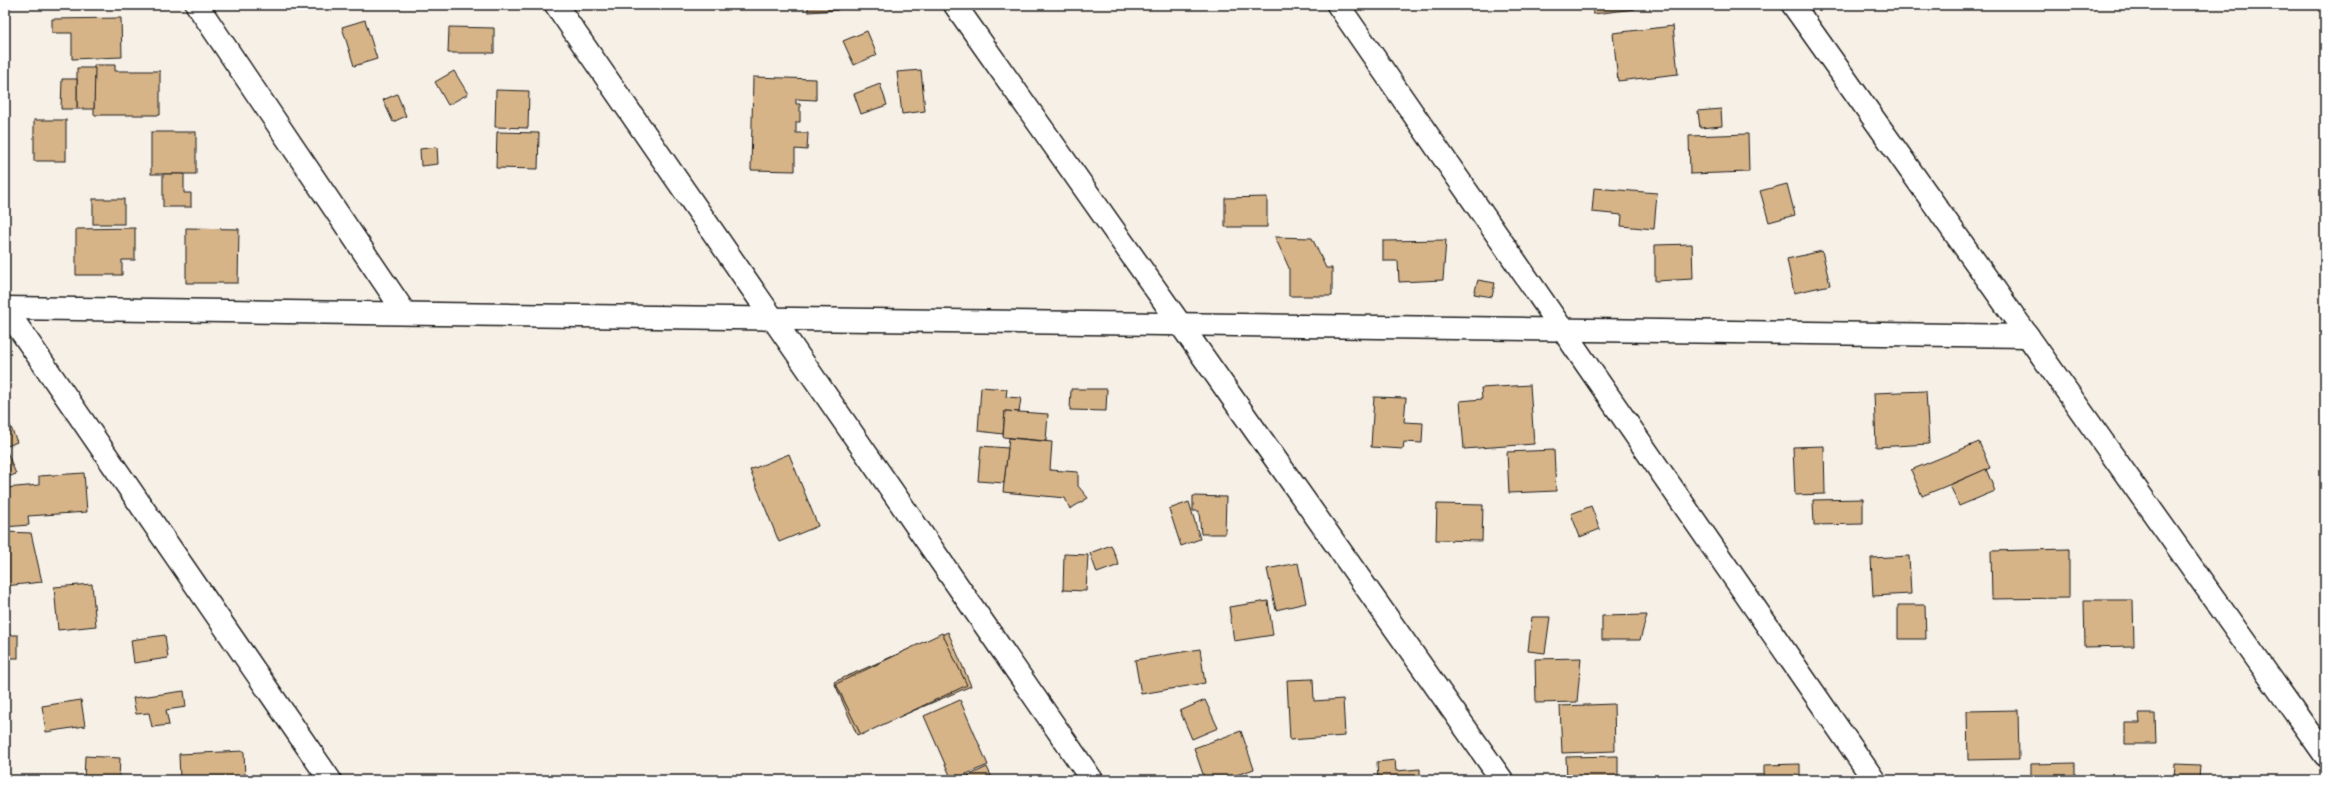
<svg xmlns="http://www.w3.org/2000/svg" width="2330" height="785" viewBox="0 0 2330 785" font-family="Sriracha,sans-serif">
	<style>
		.building { fill: #d6b488; stroke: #1c1c1c }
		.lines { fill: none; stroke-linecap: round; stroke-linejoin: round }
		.street-casing { stroke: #1c1c1c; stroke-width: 25 }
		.secondary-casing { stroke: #1c1c1c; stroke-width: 25 }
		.street { stroke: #fff; stroke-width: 22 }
		.secondary { stroke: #fff; stroke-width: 22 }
	</style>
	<rect width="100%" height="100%" fill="#f7f0e7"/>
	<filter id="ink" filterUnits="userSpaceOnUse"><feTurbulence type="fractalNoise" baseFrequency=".025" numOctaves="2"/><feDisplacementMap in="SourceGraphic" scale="8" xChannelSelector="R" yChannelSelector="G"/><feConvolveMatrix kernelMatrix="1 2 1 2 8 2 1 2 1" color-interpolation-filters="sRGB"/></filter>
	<g filter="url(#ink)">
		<!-- building -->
		<g class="building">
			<path d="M 808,5 L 838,5 L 838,10 L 808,12 Z"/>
			<path d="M 1592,5 L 1634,5 L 1635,9 L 1593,14 Z"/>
			<path d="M 121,18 L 122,57 L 72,59 L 72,33 L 52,33 L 52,19 Z"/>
			<path d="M 365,20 L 377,59 L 354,66 L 342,27 Z"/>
			<path d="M 1673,26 L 1678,74 L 1618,81 L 1613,33 Z"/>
			<path d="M 449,27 L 494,28 L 494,53 L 448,53 Z"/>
			<path d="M 867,31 L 877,55 L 854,65 L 843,41 Z"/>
			<path d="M 94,65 L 115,65 L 115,71 L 160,71 L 160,115 L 94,115 Z"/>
			<path d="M 77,68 L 95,68 L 94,109 L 77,109 Z"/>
			<path d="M 921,70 L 925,111 L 902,114 L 897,72 Z"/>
			<path d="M 454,71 L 468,94 L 448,105 L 435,82 Z"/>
			<path d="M 753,77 L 816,79 L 816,100 L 796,99 L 796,104 L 800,104 L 800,122 L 796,122 L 796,133 L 808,133 L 807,150 L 795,149 L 795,171 L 751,170 Z"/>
			<path d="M 62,79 L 77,79 L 77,109 L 61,109 Z"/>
			<path d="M 880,84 L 887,105 L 861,114 L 854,94 Z"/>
			<path d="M 496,90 L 529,91 L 528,128 L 495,127 Z"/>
			<path d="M 397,94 L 406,116 L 393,122 L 383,100 Z"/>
			<path d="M 1721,109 L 1722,126 L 1700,128 L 1698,111 Z"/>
			<rect x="34" y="120" width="32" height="41"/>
			<rect x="151" y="132" width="45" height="42"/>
			<path d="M 497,132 L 539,133 L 538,169 L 496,168 Z"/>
			<path d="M 1748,134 L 1749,172 L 1690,174 L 1689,136 Z"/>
			<path d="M 437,147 L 438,164 L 421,166 L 420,149 Z"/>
			<path d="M 163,174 L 184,174 L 184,193 L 191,193 L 191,207 L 163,207 Z"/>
			<path d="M 1787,184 L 1795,215 L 1769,222 L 1760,191 Z"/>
			<path d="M 1594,188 L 1657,193 L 1654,229 L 1621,226 L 1622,215 L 1592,212 Z"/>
			<path d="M 1267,197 L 1267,227 L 1225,227 L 1225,198 Z"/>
			<rect x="93" y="199" width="31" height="25"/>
			<path d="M 135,228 L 135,260 L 122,260 L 122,275 L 76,275 L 76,229 Z"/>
			<path d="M 186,228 L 239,229 L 238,283 L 186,283 Z"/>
			<path d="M 1275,237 L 1312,238 L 1326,268 L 1332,268 L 1332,296 L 1289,296 L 1289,268 Z"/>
			<path d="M 1446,240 L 1443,280 L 1399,282 L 1398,261 L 1383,261 L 1383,241 Z"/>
			<path d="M 1692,244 L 1693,279 L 1655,281 L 1655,245 Z"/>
			<path d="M 1822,251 L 1830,285 L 1794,293 L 1787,259 Z"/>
			<path d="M 1478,280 L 1495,283 L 1492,297 L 1474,294 Z"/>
			<path d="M 1530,385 L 1534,444 L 1464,449 L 1460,401 L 1482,399 L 1481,388 Z"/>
			<path d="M 981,387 L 1007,389 L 1006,397 L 1021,398 L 1019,412 L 1005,411 L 1003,434 L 978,431 Z"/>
			<path d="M 1071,389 L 1107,389 L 1106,411 L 1070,410 Z"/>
			<path d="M 1926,391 L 1929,444 L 1876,447 L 1874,393 Z"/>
			<path d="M 1374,397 L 1406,398 L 1404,422 L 1423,423 L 1422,443 L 1404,442 L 1403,449 L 1371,447 Z"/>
			<path d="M 1005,411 L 1048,414 L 1046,441 L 1003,437 Z"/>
			<path d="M 10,425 L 17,442 L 5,447 L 5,427 Z"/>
			<path d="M 1009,438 L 1052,442 L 1050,470 L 1078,472 L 1078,486 L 1088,498 L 1070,509 L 1065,498 L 1003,492 Z"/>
			<path d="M 1979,442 L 1990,468 L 1922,496 L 1911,470 Z"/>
			<path d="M 981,446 L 1008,448 L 1004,483 L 978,481 Z"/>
			<path d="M 1824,446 L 1825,494 L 1795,495 L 1793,447 Z"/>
			<path d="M 5,447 L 16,474 L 5,478 Z"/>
			<path d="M 1554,450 L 1556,491 L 1509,493 L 1507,452 Z"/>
			<path d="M 789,454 L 818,526 L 779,542 L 750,470 Z"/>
			<path d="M 1986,469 L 1995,491 L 1959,506 L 1950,485 Z"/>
			<path d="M 84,473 L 87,512 L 28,516 L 29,525 L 5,527 L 5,488 L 39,485 L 39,476 Z"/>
			<path d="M 1193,496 L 1226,497 L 1225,534 L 1201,534 L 1199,511 L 1193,511 Z"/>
			<path d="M 1863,499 L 1863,524 L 1814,525 L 1813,500 Z"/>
			<path d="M 1189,502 L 1200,539 L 1181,546 L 1169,509 Z"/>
			<path d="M 1437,504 L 1483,505 L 1482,541 L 1436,540 Z"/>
			<path d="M 1591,506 L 1600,529 L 1580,537 L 1571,514 Z"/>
			<path d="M 5,532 L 31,533 L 42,582 L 5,586 Z"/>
			<path d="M 1111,545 L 1119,565 L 1097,573 L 1090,553 Z"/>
			<path d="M 2069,549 L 2069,598 L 1992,599 L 1991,551 Z"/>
			<path d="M 1064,554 L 1088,555 L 1086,591 L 1063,590 Z"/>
			<path d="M 1909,556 L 1911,594 L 1873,596 L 1871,558 Z"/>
			<path d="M 1298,563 L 1306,603 L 1276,610 L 1267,569 Z"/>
			<path d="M 92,584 L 96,626 L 58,630 L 54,587 Z"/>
			<path d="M 2084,600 L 2133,600 L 2134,646 L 2085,647 Z"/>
			<path d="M 1268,601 L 1273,635 L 1234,641 L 1229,607 Z"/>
			<path d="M 1898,605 L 1925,605 L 1926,639 L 1898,639 Z"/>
			<path d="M 1647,615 L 1640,640 L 1602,640 L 1602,616 Z"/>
			<path d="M 1532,617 L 1550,617 L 1545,653 L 1528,651 Z"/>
			<path d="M 948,632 L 971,686 L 857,735 L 834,682 Z"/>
			<path d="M 942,633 L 967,685 L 861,735 L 836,684 Z"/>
			<rect x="5" y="635" width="13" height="23"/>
			<path d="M 165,635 L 168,658 L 134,663 L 131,640 Z"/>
			<path d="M 1200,649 L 1205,683 L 1141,694 L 1135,660 Z"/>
			<path d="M 1581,658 L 1577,702 L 1536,703 L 1535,659 Z"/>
			<path d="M 1313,679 L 1314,701 L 1343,699 L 1345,736 L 1290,740 L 1287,680 Z"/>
			<path d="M 184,691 L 186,707 L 166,710 L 169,725 L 152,727 L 149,713 L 136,714 L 133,698 Z"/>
			<path d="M 81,700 L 85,726 L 46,732 L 42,706 Z"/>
			<path d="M 960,700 L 988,765 L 952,780 L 924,716 Z"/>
			<path d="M 1205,700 L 1218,728 L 1192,739 L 1180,711 Z"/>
			<path d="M 1614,704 L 1615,751 L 1562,753 L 1560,706 Z"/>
			<path d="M 2018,710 L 2019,759 L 1968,760 L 1967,711 Z"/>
			<path d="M 2139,714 L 2155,714 L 2156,744 L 2125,744 L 2125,723 L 2140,723 Z"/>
			<path d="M 1241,731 L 1254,769 L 1222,780 L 1205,780 L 1194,748 Z"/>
			<path d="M 244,751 L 245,780 L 180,780 L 179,754 Z"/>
			<path d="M 85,756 L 120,758 L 119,780 L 84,780 Z"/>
			<path d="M 1618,756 L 1618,780 L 1567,780 L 1566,757 Z"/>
			<path d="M 1395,760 L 1396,771 L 1420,769 L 1420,780 L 1378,780 L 1377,762 Z"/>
			<path d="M 2075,763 L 2075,780 L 2031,780 L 2031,764 Z"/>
			<path d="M 1800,764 L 1800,780 L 1764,780 L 1764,765 Z"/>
			<path d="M 2175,764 L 2200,765 L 2199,780 L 2174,780 Z"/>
			<path d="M 987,767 L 993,780 L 959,780 Z"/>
		</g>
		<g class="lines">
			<!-- street casing -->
			<g class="street-casing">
				<g id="street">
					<path d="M 197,5 L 405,313"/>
					<path d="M 556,5 L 1092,780"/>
					<path d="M 955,5 L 1502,780"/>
					<path d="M 1338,5 L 1874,780"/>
					<path d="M 5,308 L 2028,336"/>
					<path d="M 5,308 L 330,780"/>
				</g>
			</g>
			<!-- secondary casing -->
			<g class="secondary-casing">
				<path id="secondary" d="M 1793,5 L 2325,755"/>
			</g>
			<!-- street -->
			<use href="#street" class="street"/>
			<!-- secondary -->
			<use href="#secondary" class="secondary"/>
		</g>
	</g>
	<!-- margin -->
	<rect width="2330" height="785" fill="none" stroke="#fff" stroke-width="20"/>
	<rect x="10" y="10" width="2310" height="765" fill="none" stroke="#1c1c1c" stroke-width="1.5" filter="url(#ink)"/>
</svg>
